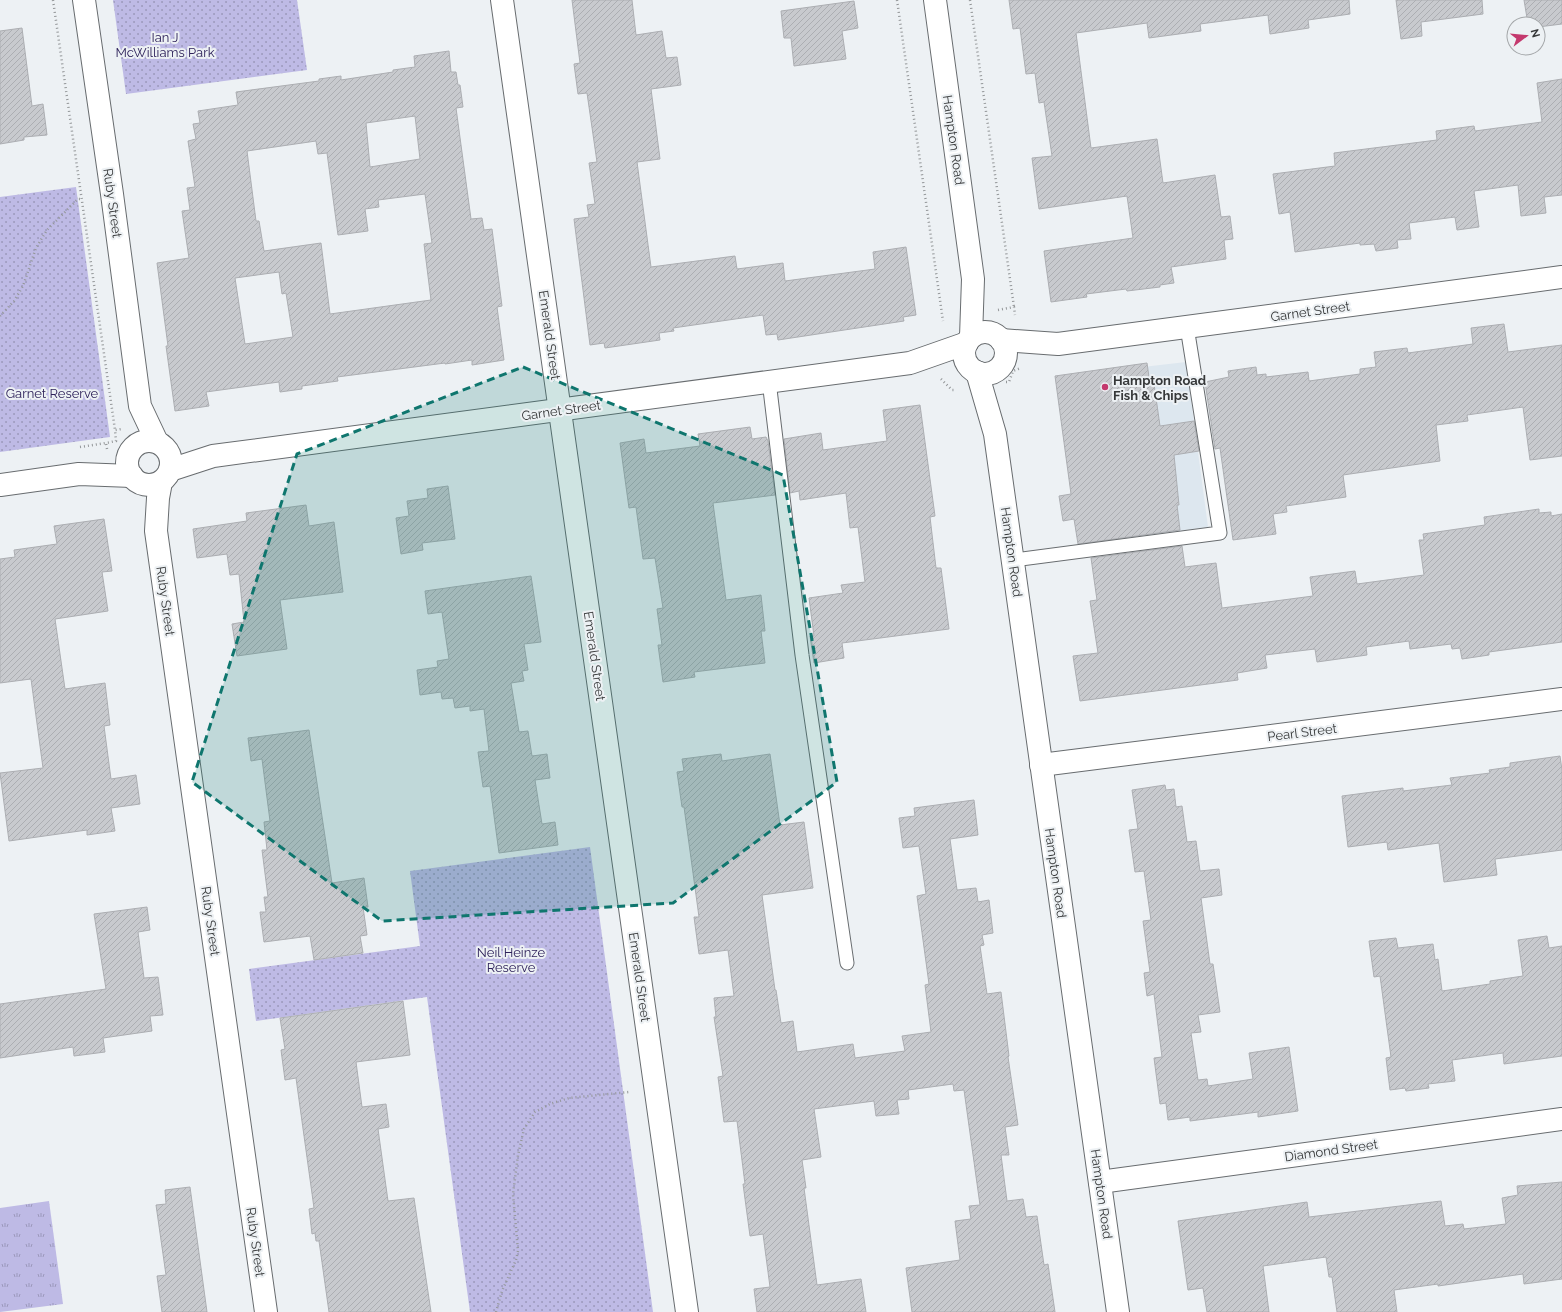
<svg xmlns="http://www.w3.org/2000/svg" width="1562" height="1312" viewBox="0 0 1562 1312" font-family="Raleway,sans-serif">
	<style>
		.built { fill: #dde7ef }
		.grass { fill: url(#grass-tufts) }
		.park { fill: url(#park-dots) }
		.building { fill: url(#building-hatch); stroke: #acaeb2; fill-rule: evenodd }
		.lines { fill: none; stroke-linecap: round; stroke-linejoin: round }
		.service-casing { stroke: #686c6f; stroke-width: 15 }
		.minor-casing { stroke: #686c6f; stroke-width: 24 }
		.path { stroke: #949799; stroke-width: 2.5; stroke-dasharray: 1 3; stroke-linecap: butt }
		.service { stroke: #fff; stroke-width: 13 }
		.minor { stroke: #fff; stroke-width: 22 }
		.marked { fill: #0f766e; fill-opacity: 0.2; stroke: #0f766e; stroke-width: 3; stroke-dasharray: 8 5; stroke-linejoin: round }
		.poi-dot { fill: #c4396e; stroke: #edf1f4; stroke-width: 1.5 }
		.labels { text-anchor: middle; stroke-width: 4; stroke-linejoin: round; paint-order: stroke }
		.park-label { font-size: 13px; fill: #2e225a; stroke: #edf1f4 }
		.street-label { font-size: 13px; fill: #363839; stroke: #edf1f4 }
		.poi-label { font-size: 13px; font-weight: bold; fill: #363839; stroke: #edf1f4; text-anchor: start }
	</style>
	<defs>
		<pattern id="grass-tufts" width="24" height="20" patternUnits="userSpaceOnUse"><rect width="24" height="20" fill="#bebae5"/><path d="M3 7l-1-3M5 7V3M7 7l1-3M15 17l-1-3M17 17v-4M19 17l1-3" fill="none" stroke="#9b98bb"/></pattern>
		<pattern id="park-dots" width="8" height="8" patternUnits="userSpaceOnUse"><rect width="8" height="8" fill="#bebae5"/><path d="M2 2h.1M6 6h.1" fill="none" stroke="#9b98bb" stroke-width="1.8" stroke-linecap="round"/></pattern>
		<pattern id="building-hatch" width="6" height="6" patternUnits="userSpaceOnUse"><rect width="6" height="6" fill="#c8cace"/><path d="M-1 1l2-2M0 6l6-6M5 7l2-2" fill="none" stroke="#acaeb2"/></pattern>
	</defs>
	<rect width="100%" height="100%" fill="#edf1f4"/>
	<!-- built -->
	<path class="built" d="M 1186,362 L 1208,527 L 1079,544 L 1056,377 Z"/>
	<!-- grass -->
	<path class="grass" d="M 49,1201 L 63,1304 L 0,1312 L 0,1208 Z"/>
	<!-- park -->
	<g class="park">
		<path d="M 113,0 L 297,0 L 307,70 L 126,94 Z"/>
		<path d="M 76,187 L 110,437 L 0,452 L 0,197 Z"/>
		<path d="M 590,847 L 653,1312 L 470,1312 L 427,997 L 256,1021 L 249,969 L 420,946 L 410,871 Z"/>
	</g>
	<!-- building -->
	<g class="building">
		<path d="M 572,0 L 632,0 L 636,35 L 662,31 L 666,58 L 677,57 L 681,85 L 651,89 L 660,159 L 637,162 L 651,267 L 735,256 L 737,269 L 783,263 L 785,281 L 875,269 L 873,252 L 906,247 L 916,315 L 903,317 L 904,321 L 778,340 L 777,334 L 766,335 L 763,315 L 673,328 L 674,331 L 659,333 L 660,340 L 605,348 L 604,343 L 590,345 L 574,219 L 589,217 L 587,205 L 595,204 L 589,163 L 597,162 L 587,93 L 578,94 L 574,64 L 580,63 Z"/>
		<path d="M 1009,0 L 1349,0 L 1350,14 L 1308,20 L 1309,28 L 1270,34 L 1268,15 L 1200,24 L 1201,31 L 1149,38 L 1147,23 L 1076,33 L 1091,148 L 1157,139 L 1163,183 L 1215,175 L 1221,217 L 1230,216 L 1233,239 L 1224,240 L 1226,259 L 1171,267 L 1174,283 L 1160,285 L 1160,287 L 1127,291 L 1126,289 L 1086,294 L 1087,297 L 1051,302 L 1044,251 L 1133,238 L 1127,196 L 1039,209 L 1032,158 L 1052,156 L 1044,102 L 1039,103 L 1035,73 L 1026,74 L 1020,28 L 1013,29 Z"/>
		<path d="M 1396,0 L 1482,0 L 1483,14 L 1421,22 L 1422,36 L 1401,39 Z"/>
		<path d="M 1524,0 L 1562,0 L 1562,24 L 1538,27 L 1538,24 L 1528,24 Z"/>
		<path d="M 854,1 L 858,28 L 842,31 L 846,59 L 794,66 L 791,38 L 784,38 L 781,11 Z"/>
		<path d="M 22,28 L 32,106 L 43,104 L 47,135 L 24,137 L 24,140 L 0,144 L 0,31 Z"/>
		<path d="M 449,51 L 451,72 L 456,72 L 458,85 L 460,85 L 463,107 L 456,108 L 471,219 L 482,218 L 484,230 L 492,229 L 502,306 L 497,307 L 504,360 L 472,365 L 472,360 L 445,364 L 445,363 L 337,377 L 338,381 L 302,386 L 302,389 L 280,392 L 279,382 L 206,392 L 209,406 L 175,411 L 166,346 L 168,346 L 157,263 L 189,258 L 182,211 L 190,210 L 187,188 L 195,187 L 188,141 L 196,139 L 193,124 L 200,123 L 198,111 L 238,105 L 236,92 L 319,81 L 319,79 L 341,76 L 341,80 L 393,72 L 393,70 L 415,67 L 414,56 ZM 415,116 L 420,159 L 370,167 L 366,123 ZM 316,141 L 318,154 L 327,153 L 338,235 L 368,231 L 365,209 L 379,207 L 378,200 L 425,194 L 432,243 L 424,244 L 431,300 L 330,314 L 321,243 L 264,251 L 259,221 L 256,221 L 247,151 ZM 279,272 L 282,294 L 286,293 L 293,337 L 245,344 L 235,278 Z"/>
		<path d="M 1562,79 L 1562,195 L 1544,197 L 1546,213 L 1521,216 L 1518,185 L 1474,191 L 1479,227 L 1457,230 L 1455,217 L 1409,223 L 1411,239 L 1397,240 L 1398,248 L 1376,251 L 1374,244 L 1360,245 L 1360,243 L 1295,252 L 1290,212 L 1279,214 L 1273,174 L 1335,166 L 1334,153 L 1437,140 L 1436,131 L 1474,126 L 1475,131 L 1542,122 L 1537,83 Z"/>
		<path d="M 1504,324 L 1508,352 L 1562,345 L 1562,456 L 1530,460 L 1523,407 L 1467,415 L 1468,421 L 1436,425 L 1440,461 L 1343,475 L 1346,497 L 1286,506 L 1287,512 L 1273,514 L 1276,534 L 1233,540 L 1220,448 L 1215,449 L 1205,382 L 1229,377 L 1228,371 L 1256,367 L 1257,375 L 1266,374 L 1266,377 L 1308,372 L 1309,381 L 1360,374 L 1360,369 L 1376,367 L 1374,352 L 1407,348 L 1408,353 L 1473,344 L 1471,328 Z"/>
		<path d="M 1147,363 L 1149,377 L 1153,377 L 1160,426 L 1194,421 L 1199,451 L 1174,455 L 1179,505 L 1177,505 L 1180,530 L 1078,544 L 1074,519 L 1063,521 L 1059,496 L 1071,494 L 1055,376 Z"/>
		<path d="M 920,405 L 935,516 L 930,517 L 936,568 L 941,568 L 949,629 L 842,643 L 844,658 L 814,663 L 810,636 L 814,636 L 809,598 L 843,593 L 841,585 L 865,582 L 858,527 L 850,528 L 846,493 L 800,500 L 799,491 L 790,493 L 784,439 L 821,433 L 823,450 L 887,441 L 883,410 Z"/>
		<path d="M 750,427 L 752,439 L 766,437 L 768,441 L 775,495 L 713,503 L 726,600 L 761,595 L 765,631 L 761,631 L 765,663 L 694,672 L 695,677 L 663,682 L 658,645 L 662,645 L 657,609 L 663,608 L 655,558 L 643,559 L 636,507 L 629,508 L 620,443 L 644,439 L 646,453 L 700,446 L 698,434 Z"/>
		<path d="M 448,486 L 455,539 L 422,543 L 423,550 L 401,554 L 396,518 L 409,516 L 407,501 L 428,498 L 427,489 Z"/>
		<path d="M 306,505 L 309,526 L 334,522 L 343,592 L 280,600 L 287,649 L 237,656 L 232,624 L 244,622 L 239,574 L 230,575 L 227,554 L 197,558 L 193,529 L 247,521 L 246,513 Z"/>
		<path d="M 1539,509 L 1539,513 L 1551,512 L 1551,516 L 1562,514 L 1562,642 L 1489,652 L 1489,655 L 1462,659 L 1460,648 L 1452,649 L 1451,644 L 1410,649 L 1409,641 L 1366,647 L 1367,655 L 1317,662 L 1315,649 L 1265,655 L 1267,668 L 1237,673 L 1238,680 L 1080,701 L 1073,656 L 1098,653 L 1090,601 L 1097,600 L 1091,558 L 1182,546 L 1185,567 L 1216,563 L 1222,608 L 1313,596 L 1310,577 L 1355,571 L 1357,584 L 1424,575 L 1419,540 L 1424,540 L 1423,534 L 1485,525 L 1484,517 Z"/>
		<path d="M 104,519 L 112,571 L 102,572 L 108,611 L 55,619 L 65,689 L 105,683 L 110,725 L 104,726 L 111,779 L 136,775 L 140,804 L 111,808 L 115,831 L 87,835 L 87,830 L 9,841 L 0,773 L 43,768 L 31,679 L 0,683 L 0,559 L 15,557 L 14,550 L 57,544 L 54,526 Z"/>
		<path d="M 531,576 L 541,642 L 524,644 L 528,670 L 522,671 L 524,681 L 511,683 L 519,732 L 528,731 L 532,756 L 547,754 L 550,778 L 535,780 L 542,824 L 555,822 L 558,845 L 499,853 L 490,786 L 483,787 L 478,752 L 489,751 L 484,709 L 470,711 L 470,706 L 455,708 L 453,698 L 442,699 L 441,692 L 420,695 L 417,670 L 438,667 L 437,661 L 449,659 L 442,612 L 428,614 L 425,591 Z"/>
		<path d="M 309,730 L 332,883 L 364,878 L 368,907 L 363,907 L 367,935 L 360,936 L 363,953 L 314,960 L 310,936 L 264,942 L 260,912 L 266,912 L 264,897 L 268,897 L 262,850 L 267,850 L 264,822 L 270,821 L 262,759 L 251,761 L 248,738 Z"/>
		<path d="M 721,754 L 722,761 L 770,754 L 780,825 L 804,822 L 813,888 L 762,895 L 775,990 L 776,990 L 781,1023 L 793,1021 L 797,1052 L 853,1044 L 855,1058 L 905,1051 L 902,1036 L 931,1032 L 925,985 L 929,984 L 917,896 L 926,894 L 919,846 L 903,848 L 899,818 L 915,816 L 914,808 L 974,800 L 978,835 L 950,839 L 957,890 L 976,888 L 978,902 L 989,900 L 993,933 L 982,935 L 984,945 L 980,946 L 987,994 L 1001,992 L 1009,1056 L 1008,1057 L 1018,1125 L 1005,1127 L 1009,1155 L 1001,1155 L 1007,1201 L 1023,1199 L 1026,1217 L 1037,1216 L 1044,1265 L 1048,1264 L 1055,1312 L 912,1312 L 906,1268 L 960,1260 L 955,1221 L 971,1219 L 969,1206 L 980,1205 L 964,1090 L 954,1091 L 953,1084 L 908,1090 L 909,1099 L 897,1100 L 899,1114 L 876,1116 L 874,1101 L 814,1109 L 821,1157 L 802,1160 L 806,1188 L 804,1188 L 817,1285 L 861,1279 L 866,1312 L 757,1312 L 754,1289 L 770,1287 L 763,1234 L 750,1236 L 743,1184 L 745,1184 L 737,1121 L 724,1122 L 718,1077 L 723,1076 L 714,1017 L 716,1017 L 714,998 L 734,996 L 728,950 L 699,954 L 694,917 L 699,917 L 684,807 L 682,807 L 677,772 L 684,771 L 682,759 Z"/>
		<path d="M 1560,756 L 1562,770 L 1562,850 L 1495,859 L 1497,875 L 1444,882 L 1439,843 L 1388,850 L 1387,842 L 1348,847 L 1342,796 L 1403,788 L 1403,791 L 1452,785 L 1450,778 L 1490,773 L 1489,770 L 1510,767 L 1510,763 Z"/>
		<path d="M 1165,785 L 1166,790 L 1174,789 L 1176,807 L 1182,806 L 1187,842 L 1196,841 L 1200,871 L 1219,869 L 1222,895 L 1201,898 L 1210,964 L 1213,964 L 1220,1012 L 1198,1015 L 1201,1032 L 1191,1033 L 1198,1080 L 1207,1079 L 1208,1086 L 1253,1079 L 1249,1053 L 1289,1047 L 1298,1111 L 1258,1117 L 1258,1112 L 1190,1121 L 1190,1117 L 1168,1120 L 1166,1103 L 1160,1104 L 1154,1058 L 1162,1057 L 1154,994 L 1147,996 L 1144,973 L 1150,972 L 1143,921 L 1151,920 L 1144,871 L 1135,872 L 1129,830 L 1138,829 L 1132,790 Z"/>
		<path d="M 147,907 L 150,930 L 138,932 L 144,978 L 158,977 L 163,1015 L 150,1016 L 152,1031 L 103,1038 L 105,1052 L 74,1056 L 73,1047 L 0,1058 L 0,1004 L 106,989 L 94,914 Z"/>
		<path d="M 1547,936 L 1549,948 L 1562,946 L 1562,1056 L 1504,1064 L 1503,1053 L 1452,1060 L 1455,1081 L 1428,1084 L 1429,1088 L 1406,1091 L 1405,1088 L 1390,1090 L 1386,1058 L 1391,1057 L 1380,976 L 1374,977 L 1369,941 L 1396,938 L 1398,948 L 1433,944 L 1435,960 L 1438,959 L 1442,991 L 1490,984 L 1490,981 L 1523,976 L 1518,940 Z"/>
		<path d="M 403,1001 L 410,1055 L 356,1062 L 362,1107 L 386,1104 L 389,1127 L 378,1129 L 388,1201 L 414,1198 L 431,1312 L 329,1312 L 319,1241 L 316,1241 L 315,1233 L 312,1234 L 309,1209 L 314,1208 L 296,1078 L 285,1080 L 281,1050 L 285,1049 L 280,1018 Z"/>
		<path d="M 1562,1182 L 1562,1279 L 1524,1284 L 1523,1274 L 1438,1286 L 1438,1284 L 1394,1290 L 1397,1312 L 1337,1312 L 1332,1277 L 1329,1277 L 1326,1257 L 1263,1266 L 1269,1312 L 1207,1312 L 1203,1288 L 1188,1290 L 1178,1221 L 1307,1202 L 1309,1217 L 1441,1201 L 1445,1226 L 1463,1224 L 1464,1229 L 1506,1224 L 1502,1198 L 1518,1195 L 1517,1186 Z"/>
		<path d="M 190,1187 L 207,1312 L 162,1312 L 157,1276 L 166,1275 L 156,1205 L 166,1204 L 165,1190 Z"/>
	</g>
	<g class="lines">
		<!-- service casing -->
		<g class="service-casing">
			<g id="service">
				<path d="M 769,381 L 802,655 L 847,963"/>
				<path d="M 1014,560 L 1220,533 L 1187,327"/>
			</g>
		</g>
		<!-- minor casing -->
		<g class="minor-casing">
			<g id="minor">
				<path d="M 84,0 L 112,194 L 140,406 L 157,442"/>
				<path d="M 502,0 L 687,1312"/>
				<path d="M 935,0 L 973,279 L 971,337"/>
				<circle cx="985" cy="353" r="21"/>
				<path d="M 1001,340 L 1058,344 L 1562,277"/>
				<path d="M 977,372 L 995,434 L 1118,1312"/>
				<circle cx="149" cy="463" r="22"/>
				<path d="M 170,470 L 213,456 L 910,363 L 967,343"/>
				<path d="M 161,482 L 158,498 L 156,531 L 266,1312"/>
				<path d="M 0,485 L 79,474 L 132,476"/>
				<path d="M 1041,765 L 1562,699"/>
				<path d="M 1100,1182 L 1562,1119"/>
			</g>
		</g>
		<!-- path -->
		<g class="path">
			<path d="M 53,0 L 115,430"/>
			<path d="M 897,0 L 943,321"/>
			<path d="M 970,0 L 1014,307"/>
			<path d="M 998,310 L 1014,307 L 1015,315"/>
			<path d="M 0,316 L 14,301 L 23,286 L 36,248 L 47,230 L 78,199 L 82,199"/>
			<path d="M 941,379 L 952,390 L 955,390"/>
			<path d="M 1006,382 L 1009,382 L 1013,371 L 1021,368"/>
			<path d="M 80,447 L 106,443"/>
			<path d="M 107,449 L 106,443 L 116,441 L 115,430 L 122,429"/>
			<path d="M 496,1312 L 502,1291 L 516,1260 L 518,1251 L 513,1194 L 518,1155 L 524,1129 L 535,1112 L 550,1104 L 569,1098 L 629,1092"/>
		</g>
		<!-- service -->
		<use href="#service" class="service"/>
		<!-- minor -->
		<use href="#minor" class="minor"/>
	</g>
	<!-- marked area -->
	<path class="marked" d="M 523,367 L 783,475 L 837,782 L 673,903 L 382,921 L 192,782 L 297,454 Z"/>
	<!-- markers -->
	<circle class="poi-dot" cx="1105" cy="387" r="4"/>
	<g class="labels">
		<!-- park labels -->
		<g class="park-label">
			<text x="165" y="42">Ian J<tspan x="165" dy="15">McWilliams Park</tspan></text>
			<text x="52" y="398">Garnet Reserve</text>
			<text x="511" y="957">Neil Heinze<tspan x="511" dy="15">Reserve</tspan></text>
		</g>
		<!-- street labels -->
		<g class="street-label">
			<text transform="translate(954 140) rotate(82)" y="5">Hampton Road</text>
			<text transform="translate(113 203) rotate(82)" y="5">Ruby Street</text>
			<text transform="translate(1310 311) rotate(-8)" y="5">Garnet Street</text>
			<text transform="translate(550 335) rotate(82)" y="5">Emerald Street</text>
			<text transform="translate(561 410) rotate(-8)" y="5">Garnet Street</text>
			<text transform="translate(1012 552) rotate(82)" y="5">Hampton Road</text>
			<text transform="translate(166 601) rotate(82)" y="5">Ruby Street</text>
			<text transform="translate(595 656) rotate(82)" y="5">Emerald Street</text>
			<text transform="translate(1302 732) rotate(-7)" y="5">Pearl Street</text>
			<text transform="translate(1056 873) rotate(82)" y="5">Hampton Road</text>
			<text transform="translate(211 921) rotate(82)" y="5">Ruby Street</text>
			<text transform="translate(640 977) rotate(82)" y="5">Emerald Street</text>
			<text transform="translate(1331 1150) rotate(-8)" y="5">Diamond Street</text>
			<text transform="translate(1102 1194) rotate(82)" y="5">Hampton Road</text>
			<text transform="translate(256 1242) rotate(82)" y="5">Ruby Street</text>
		</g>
		<!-- poi labels -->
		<g class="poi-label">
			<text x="1113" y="385">Hampton Road<tspan x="1113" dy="15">Fish &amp; Chips</tspan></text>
		</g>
	</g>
	<!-- north arrow -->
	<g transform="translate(1526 36) rotate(74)"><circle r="19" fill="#edf1f4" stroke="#a4a7a9"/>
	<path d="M0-3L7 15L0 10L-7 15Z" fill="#c4396e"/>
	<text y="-6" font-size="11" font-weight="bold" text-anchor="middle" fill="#363839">N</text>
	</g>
</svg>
